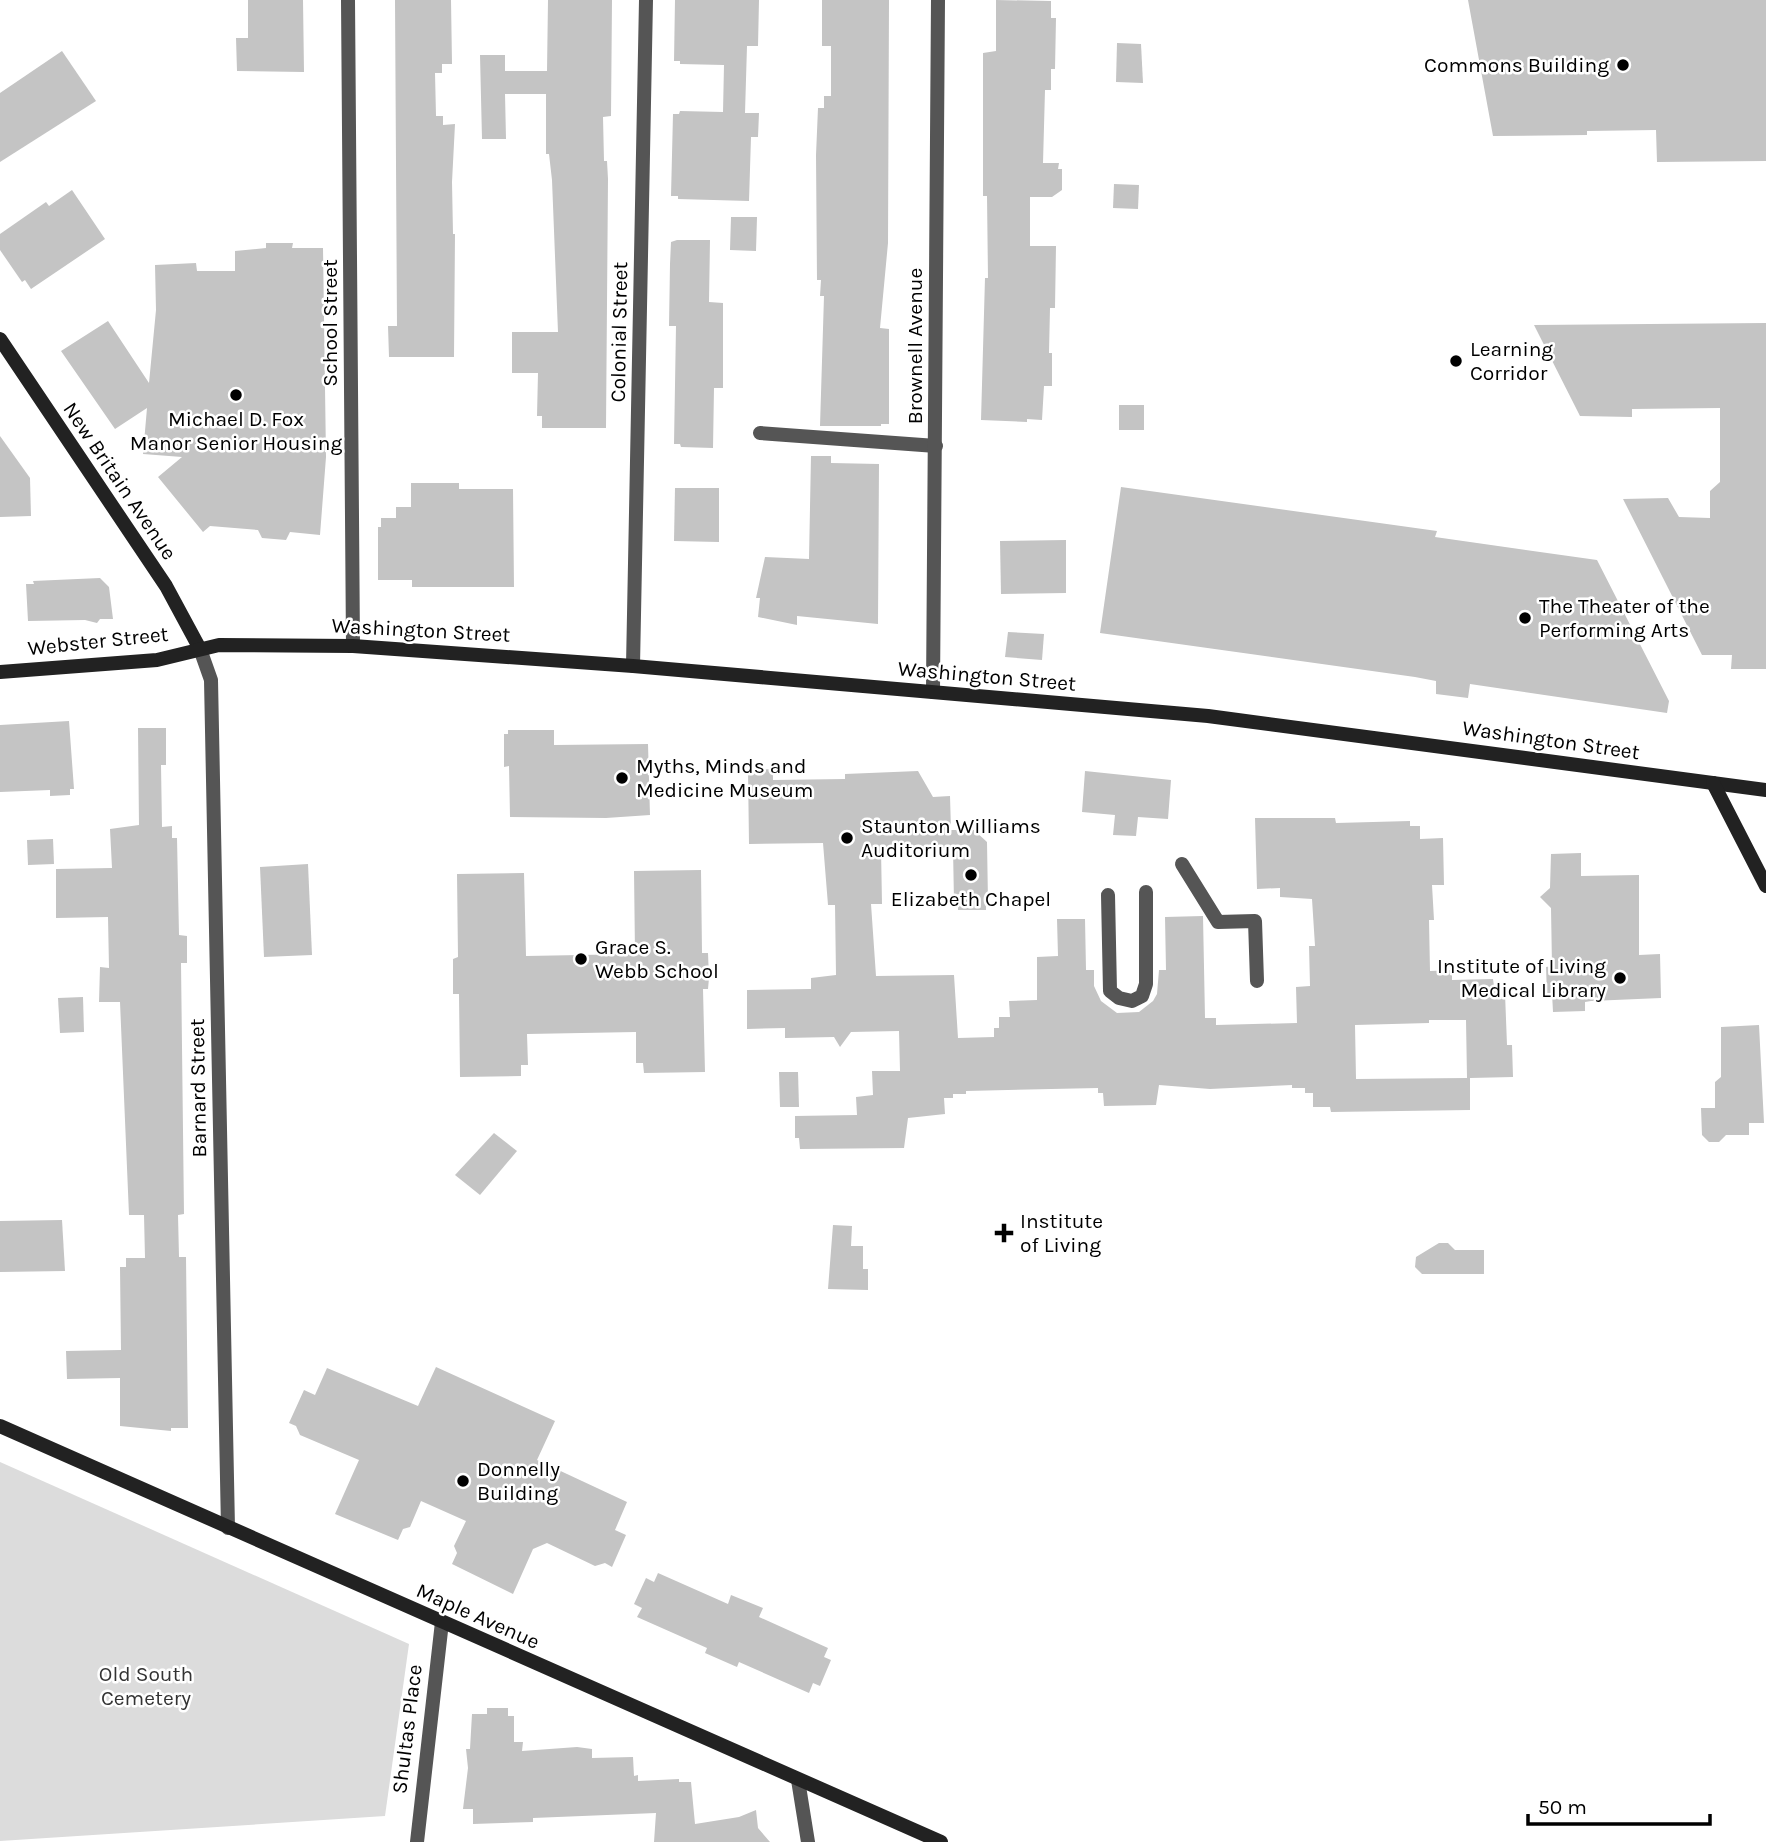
<svg xmlns="http://www.w3.org/2000/svg" width="1766" height="1842" viewBox="0 0 1766 1842" font-family="Karla,sans-serif">
	<style>
		.green { fill: #dcdcdc }
		.building { fill: #c4c4c4; fill-rule: evenodd }
		.lines { fill: none; stroke-linecap: round; stroke-linejoin: round }
		.service { stroke: #555; stroke-width: 14 }
		.minor { stroke: #555; stroke-width: 14 }
		.tertiary { stroke: #555; stroke-width: 14 }
		.secondary { stroke: #222; stroke-width: 14 }
		.poi-dot { fill: #000; stroke: #fff; stroke-width: 2.5 }
		.labels { text-anchor: middle; stroke-width: 5; stroke-linejoin: round; paint-order: stroke }
		.poi-label { font-size: 21px; fill: #000; stroke: #fff; text-anchor: start }
		.street-label { font-size: 21px; fill: #000; stroke: #fff }
		.park-label { font-size: 21px; fill: #333; stroke: #fff }
	</style>
	<rect width="100%" height="100%" fill="#fff"/>
	<!-- green -->
	<path class="green" d="M 0,1462 L 409,1644 L 385,1816 L 0,1841 Z"/>
	<!-- building -->
	<g class="building">
		<path d="M 248,0 L 303,0 L 304,72 L 237,71 L 236,38 L 248,38 Z"/>
		<path d="M 395,0 L 451,0 L 452,64 L 442,64 L 442,73 L 435,73 L 436,116 L 443,116 L 443,125 L 455,124 L 452,182 L 453,234 L 455,234 L 454,357 L 389,357 L 388,326 L 397,326 Z"/>
		<path d="M 548,0 L 612,0 L 611,116 L 603,117 L 604,161 L 607,161 L 608,179 L 606,428 L 542,428 L 542,416 L 537,416 L 538,373 L 512,373 L 512,332 L 558,332 L 552,180 L 549,154 L 546,154 L 546,94 L 505,94 L 506,139 L 482,139 L 480,55 L 505,55 L 505,71 L 547,71 Z"/>
		<path d="M 675,0 L 759,0 L 758,46 L 747,46 L 745,113 L 759,113 L 758,137 L 751,137 L 749,201 L 678,199 L 678,196 L 671,196 L 673,114 L 679,114 L 680,111 L 723,112 L 724,65 L 680,64 L 680,61 L 674,61 Z"/>
		<path d="M 822,0 L 889,0 L 888,243 L 880,328 L 889,329 L 889,424 L 881,424 L 881,426 L 820,426 L 824,296 L 820,296 L 821,280 L 817,280 L 816,155 L 818,108 L 824,108 L 824,96 L 831,96 L 831,46 L 822,46 Z"/>
		<path d="M 996,0 L 1051,1 L 1051,18 L 1056,18 L 1055,69 L 1051,69 L 1051,90 L 1045,90 L 1043,163 L 1059,163 L 1058,169 L 1062,169 L 1062,190 L 1052,197 L 1030,197 L 1030,246 L 1056,246 L 1055,308 L 1050,308 L 1049,353 L 1052,353 L 1052,386 L 1044,386 L 1042,420 L 1027,419 L 1027,422 L 981,420 L 985,278 L 988,278 L 987,196 L 983,196 L 983,53 L 996,51 Z"/>
		<path d="M 1468,0 L 1766,0 L 1766,161 L 1657,162 L 1656,130 L 1587,131 L 1587,135 L 1493,136 Z"/>
		<path d="M 1117,43 L 1141,44 L 1143,83 L 1116,82 Z"/>
		<path d="M 62,51 L 96,101 L 0,162 L 0,93 Z"/>
		<path d="M 1114,184 L 1139,185 L 1138,209 L 1113,208 Z"/>
		<path d="M 72,190 L 105,239 L 31,289 L 25,280 L 22,282 L 0,250 L 0,234 L 46,202 L 49,206 Z"/>
		<path d="M 731,217 L 757,217 L 756,251 L 730,250 Z"/>
		<path d="M 677,240 L 710,240 L 709,302 L 723,303 L 723,388 L 714,388 L 713,448 L 681,447 L 680,444 L 674,444 L 676,326 L 669,326 L 670,264 L 671,242 Z"/>
		<path d="M 266,243 L 293,243 L 292,248 L 323,248 L 326,457 L 320,535 L 290,532 L 286,540 L 262,538 L 258,530 L 210,526 L 203,532 L 158,477 L 182,457 L 143,454 L 147,408 L 115,429 L 61,351 L 108,321 L 149,383 L 156,310 L 155,265 L 196,263 L 197,271 L 235,271 L 235,251 L 266,248 Z"/>
		<path d="M 1766,323 L 1766,669 L 1731,669 L 1732,655 L 1702,655 L 1623,499 L 1668,498 L 1679,517 L 1710,518 L 1710,491 L 1720,482 L 1720,408 L 1632,409 L 1632,417 L 1580,416 L 1534,325 Z"/>
		<rect x="1119" y="405" width="25" height="25"/>
		<path d="M 0,436 L 30,478 L 31,516 L 0,517 Z"/>
		<path d="M 811,456 L 831,456 L 831,463 L 879,464 L 878,624 L 797,616 L 797,625 L 758,617 L 760,598 L 756,598 L 765,557 L 809,559 Z"/>
		<path d="M 411,483 L 459,483 L 459,489 L 513,489 L 514,587 L 412,587 L 412,580 L 378,580 L 378,527 L 381,527 L 381,518 L 396,518 L 396,507 L 411,507 Z"/>
		<path d="M 1121,487 L 1437,531 L 1435,537 L 1597,560 L 1669,701 L 1667,713 L 1470,684 L 1468,698 L 1436,694 L 1436,681 L 1415,677 L 1100,633 Z"/>
		<path d="M 675,488 L 719,488 L 719,542 L 674,541 Z"/>
		<path d="M 1066,540 L 1066,593 L 1001,594 L 1000,541 Z"/>
		<path d="M 100,578 L 109,587 L 113,619 L 100,619 L 97,623 L 85,620 L 28,621 L 26,584 L 34,584 L 33,581 Z"/>
		<path d="M 1008,632 L 1044,634 L 1042,660 L 1005,657 Z"/>
		<path d="M 69,721 L 74,789 L 70,789 L 70,795 L 50,796 L 50,790 L 0,792 L 0,725 Z"/>
		<path d="M 138,728 L 166,728 L 166,765 L 161,765 L 162,827 L 172,826 L 172,838 L 177,838 L 179,935 L 187,936 L 187,963 L 181,963 L 184,1214 L 178,1215 L 179,1257 L 186,1257 L 188,1428 L 171,1428 L 171,1431 L 120,1426 L 120,1378 L 67,1379 L 66,1351 L 121,1350 L 120,1267 L 126,1267 L 126,1258 L 145,1258 L 144,1215 L 129,1215 L 120,1002 L 99,1002 L 100,967 L 109,968 L 108,917 L 56,918 L 56,869 L 112,868 L 110,829 L 139,825 Z"/>
		<path d="M 508,730 L 554,730 L 554,745 L 648,744 L 650,815 L 606,818 L 510,817 L 509,766 L 504,767 L 504,734 L 508,734 Z"/>
		<path d="M 773,769 L 773,780 L 845,779 L 845,774 L 918,771 L 933,797 L 950,796 L 951,830 L 974,830 L 987,842 L 988,902 L 986,901 L 986,910 L 958,910 L 958,902 L 954,902 L 953,848 L 881,849 L 882,904 L 871,904 L 876,976 L 954,975 L 958,1038 L 994,1037 L 994,1028 L 999,1028 L 999,1017 L 1010,1017 L 1009,1001 L 1037,1000 L 1037,957 L 1058,956 L 1057,919 L 1085,919 L 1086,970 L 1094,970 L 1094,986 L 1101,1001 L 1117,1013 L 1139,1012 L 1153,1001 L 1157,994 L 1159,970 L 1166,970 L 1165,917 L 1203,916 L 1205,1018 L 1216,1018 L 1216,1025 L 1297,1023 L 1296,987 L 1310,986 L 1309,946 L 1315,946 L 1312,899 L 1280,897 L 1280,888 L 1257,889 L 1255,818 L 1335,818 L 1336,823 L 1410,821 L 1410,826 L 1420,826 L 1420,839 L 1443,838 L 1444,885 L 1432,885 L 1434,920 L 1429,920 L 1430,971 L 1452,970 L 1452,980 L 1493,979 L 1494,986 L 1502,986 L 1502,993 L 1505,993 L 1507,1045 L 1512,1045 L 1513,1077 L 1470,1078 L 1470,1110 L 1331,1112 L 1330,1107 L 1313,1107 L 1313,1093 L 1305,1093 L 1305,1088 L 1292,1088 L 1292,1085 L 1210,1089 L 1159,1085 L 1156,1105 L 1104,1106 L 1103,1093 L 1098,1093 L 1098,1088 L 966,1091 L 966,1094 L 953,1094 L 953,1098 L 944,1098 L 945,1114 L 908,1118 L 904,1148 L 800,1149 L 799,1138 L 795,1138 L 795,1116 L 857,1115 L 856,1097 L 873,1095 L 872,1071 L 900,1071 L 899,1031 L 851,1032 L 840,1047 L 834,1037 L 785,1038 L 785,1028 L 747,1029 L 747,990 L 811,989 L 811,978 L 836,975 L 835,905 L 828,905 L 823,843 L 749,844 L 748,770 ZM 1429,1020 L 1466,1020 L 1467,1078 L 1356,1079 L 1355,1025 L 1429,1023 Z"/>
		<path d="M 1085,771 L 1171,780 L 1168,819 L 1138,817 L 1136,836 L 1113,835 L 1115,815 L 1082,812 Z"/>
		<path d="M 53,839 L 54,864 L 28,865 L 27,840 Z"/>
		<path d="M 1581,853 L 1581,876 L 1639,875 L 1639,955 L 1660,954 L 1661,998 L 1591,1001 L 1585,1002 L 1585,1011 L 1553,1012 L 1552,993 L 1547,994 L 1546,967 L 1552,966 L 1551,908 L 1540,897 L 1550,888 L 1551,854 Z"/>
		<path d="M 308,864 L 312,955 L 264,957 L 260,867 Z"/>
		<path d="M 701,870 L 702,953 L 708,953 L 709,978 L 708,989 L 703,989 L 705,1072 L 644,1073 L 643,1063 L 636,1063 L 636,1032 L 527,1034 L 528,1065 L 521,1065 L 521,1076 L 460,1077 L 459,994 L 453,994 L 453,959 L 458,957 L 457,874 L 524,873 L 526,956 L 635,954 L 634,871 Z"/>
		<path d="M 83,997 L 84,1032 L 60,1033 L 58,998 Z"/>
		<path d="M 1759,1025 L 1764,1123 L 1749,1123 L 1749,1135 L 1726,1135 L 1719,1142 L 1709,1142 L 1702,1135 L 1701,1108 L 1715,1108 L 1715,1082 L 1721,1077 L 1721,1027 Z"/>
		<path d="M 779,1072 L 798,1072 L 799,1107 L 780,1107 Z"/>
		<path d="M 494,1133 L 517,1151 L 480,1195 L 455,1175 Z"/>
		<path d="M 62,1220 L 65,1271 L 0,1272 L 0,1221 Z"/>
		<path d="M 833,1225 L 852,1226 L 851,1246 L 863,1246 L 863,1269 L 868,1269 L 868,1290 L 828,1289 Z"/>
		<path d="M 1439,1243 L 1448,1243 L 1455,1250 L 1484,1250 L 1484,1274 L 1422,1274 L 1415,1267 L 1416,1257 Z"/>
		<path d="M 436,1367 L 555,1421 L 537,1460 L 627,1502 L 615,1530 L 626,1535 L 612,1567 L 605,1563 L 595,1566 L 547,1543 L 533,1549 L 513,1594 L 452,1564 L 457,1553 L 454,1546 L 466,1521 L 421,1501 L 410,1527 L 403,1529 L 398,1540 L 335,1514 L 359,1460 L 300,1435 L 296,1426 L 289,1423 L 304,1390 L 315,1395 L 327,1368 L 418,1406 Z"/>
		<path d="M 658,1573 L 728,1604 L 731,1595 L 763,1608 L 759,1617 L 828,1648 L 824,1657 L 831,1660 L 820,1686 L 813,1683 L 809,1693 L 739,1662 L 737,1667 L 705,1653 L 707,1648 L 637,1617 L 642,1608 L 634,1604 L 646,1578 L 654,1582 Z"/>
		<path d="M 487,1708 L 508,1708 L 508,1716 L 514,1716 L 514,1742 L 523,1742 L 522,1751 L 577,1747 L 592,1749 L 592,1758 L 633,1757 L 634,1776 L 638,1775 L 638,1781 L 679,1779 L 679,1782 L 691,1782 L 695,1824 L 739,1817 L 756,1810 L 758,1828 L 770,1842 L 654,1842 L 656,1813 L 533,1818 L 533,1822 L 473,1824 L 473,1809 L 463,1809 L 468,1768 L 466,1749 L 470,1749 L 472,1714 L 487,1714 Z"/>
	</g>
	<g class="lines">
		<!-- service -->
		<g class="service">
			<path d="M 760,433 L 936,446"/>
			<path d="M 1182,864 L 1218,922 L 1255,921 L 1257,981"/>
			<path d="M 1108,895 L 1110,991 L 1119,998 L 1132,1001 L 1142,996 L 1146,984 L 1146,892"/>
		</g>
		<!-- minor -->
		<g class="minor">
			<path d="M 348,0 L 353,646"/>
			<path d="M 633,666 L 646,0"/>
			<path d="M 933,692 L 938,0"/>
			<path d="M 798,1780 L 808,1842"/>
		</g>
		<!-- tertiary -->
		<g class="tertiary">
			<path d="M 200,649 L 211,680 L 228,1528"/>
			<path d="M 417,1842 L 442,1622"/>
		</g>
		<!-- secondary -->
		<g class="secondary">
			<path d="M 0,339 L 166,586 L 200,649"/>
			<path d="M 0,672 L 157,660 L 219,645 L 353,646 L 633,666 L 1208,716 L 1766,790"/>
			<path d="M 1713,783 L 1766,886"/>
			<path d="M 0,1426 L 941,1842"/>
		</g>
	</g>
	<!-- markers -->
	<g class="poi-dot">
		<circle cx="1623" cy="65" r="7"/>
		<circle cx="1456" cy="361" r="7"/>
		<circle cx="236" cy="395" r="7"/>
		<circle cx="1525" cy="618" r="7"/>
		<circle cx="622" cy="778" r="7"/>
		<circle cx="847" cy="838" r="7"/>
		<circle cx="971" cy="875" r="7"/>
		<circle cx="581" cy="959" r="7"/>
		<circle cx="1620" cy="978" r="7"/>
		<path d="M1000.5 1222.5h7v7h7v7h-7v7h-7v-7h-7v-7h7z"/>
		<circle cx="463" cy="1481" r="7"/>
	</g>
	<g class="labels">
		<!-- poi labels -->
		<g class="poi-label">
			<text x="1609" y="72" text-anchor="end">Commons Building</text>
			<text x="1470" y="356">Learning<tspan x="1470" dy="24">Corridor</tspan></text>
			<text x="236" y="426" text-anchor="middle">Michael D. Fox<tspan x="236" dy="24">Manor Senior Housing</tspan></text>
			<text x="1539" y="613">The Theater of the<tspan x="1539" dy="24">Performing Arts</tspan></text>
			<text x="636" y="773">Myths, Minds and<tspan x="636" dy="24">Medicine Museum</tspan></text>
			<text x="861" y="833">Staunton Williams<tspan x="861" dy="24">Auditorium</tspan></text>
			<text x="971" y="906" text-anchor="middle">Elizabeth Chapel</text>
			<text x="595" y="954">Grace S.<tspan x="595" dy="24">Webb School</tspan></text>
			<text x="1606" y="973" text-anchor="end">Institute of Living<tspan x="1606" dy="24">Medical Library</tspan></text>
			<text x="1020" y="1228">Institute<tspan x="1020" dy="24">of Living</tspan></text>
			<text x="477" y="1476">Donnelly<tspan x="477" dy="24">Building</tspan></text>
		</g>
		<!-- street labels -->
		<g class="street-label">
			<text transform="translate(330 323) rotate(-90)" y="7">School Street</text>
			<text transform="translate(619 332) rotate(-89)" y="7">Colonial Street</text>
			<text transform="translate(915 346) rotate(-90)" y="7">Brownell Avenue</text>
			<text transform="translate(120 481) rotate(56)" y="7">New Britain Avenue</text>
			<text transform="translate(421 630) rotate(3)" y="7">Washington Street</text>
			<text transform="translate(98 641) rotate(-6)" y="7">Webster Street</text>
			<text transform="translate(987 676) rotate(5)" y="7">Washington Street</text>
			<text transform="translate(1551 740) rotate(8)" y="7">Washington Street</text>
			<text transform="translate(198 1088) rotate(-91)" y="7">Barnard Street</text>
			<text transform="translate(478 1616) rotate(24)" y="7">Maple Avenue</text>
			<text transform="translate(407 1729) rotate(-83)" y="7">Shultas Place</text>
		</g>
		<!-- park labels -->
		<g class="park-label">
			<text x="146" y="1681">Old South<tspan x="146" dy="24">Cemetery</tspan></text>
		</g>
	</g>
	<!-- scale -->
	<path d="M1528 1814v10h182v-10" fill="none" stroke="#000000" stroke-width="3.5"/>
	<text x="1538" y="1814" font-size="21" fill="#000000" stroke="#ffffff" stroke-width="5" paint-order="stroke">50 m</text>
</svg>
